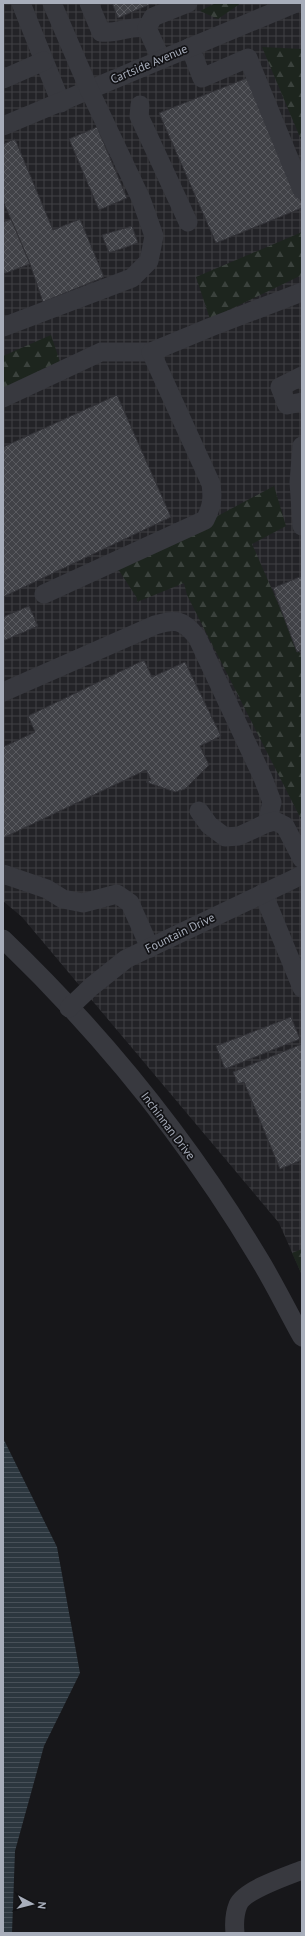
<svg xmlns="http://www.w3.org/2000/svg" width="305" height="1936" viewBox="0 0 305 1936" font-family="'PT Sans',sans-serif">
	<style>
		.industrial { fill: url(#industrial-grid) }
		.forest { fill: url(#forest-firs) }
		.water { fill: url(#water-rules) }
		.building { fill: url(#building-cross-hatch); stroke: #313136 }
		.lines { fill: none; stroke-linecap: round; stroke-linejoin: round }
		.minor { stroke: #38393f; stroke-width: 19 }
		.labels { text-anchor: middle; stroke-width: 3.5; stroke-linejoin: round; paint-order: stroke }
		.street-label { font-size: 12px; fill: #a8aebb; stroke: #121215 }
	</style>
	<defs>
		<pattern id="industrial-grid" width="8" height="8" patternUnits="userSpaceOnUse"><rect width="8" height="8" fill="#232327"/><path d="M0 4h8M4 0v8" fill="none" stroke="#404044"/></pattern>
		<pattern id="forest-firs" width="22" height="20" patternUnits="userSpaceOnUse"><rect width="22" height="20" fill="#1d251e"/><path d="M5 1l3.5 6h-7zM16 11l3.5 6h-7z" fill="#3b423d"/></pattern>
		<pattern id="water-rules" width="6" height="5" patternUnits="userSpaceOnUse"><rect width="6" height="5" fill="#2c373f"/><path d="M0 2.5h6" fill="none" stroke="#485159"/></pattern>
		<pattern id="building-cross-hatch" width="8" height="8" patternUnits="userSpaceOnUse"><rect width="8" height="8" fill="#414247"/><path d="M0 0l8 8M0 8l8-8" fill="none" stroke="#5a5b60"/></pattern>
	</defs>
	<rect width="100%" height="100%" fill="#17171a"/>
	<!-- industrial -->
	<path class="industrial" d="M 3,3 L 302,3 L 302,1275 L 279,1223 L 22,917 L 3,901 Z"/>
	<!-- forest -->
	<g class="forest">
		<path d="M 216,3 L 241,3 L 218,19 L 200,11 Z"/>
		<path d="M 262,47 L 302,49 L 302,142 Z"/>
		<path d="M 302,232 L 302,275 L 210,319 L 196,277 Z"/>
		<path d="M 51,335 L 61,365 L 3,391 L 3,356 Z"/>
		<path d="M 274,486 L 286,526 L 252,544 L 302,658 L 302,821 L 187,595 L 184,583 L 137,602 L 137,598 L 118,569 Z"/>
		<path d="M 302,1249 L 302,1275 L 292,1253 Z"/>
	</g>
	<!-- water -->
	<path class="water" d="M 3,1438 L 57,1547 L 80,1673 L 44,1746 L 15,1851 L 12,1933 L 3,1933 Z"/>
	<!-- building -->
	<g class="building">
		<path d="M 112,3 L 153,3 L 118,18 Z"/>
		<path d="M 247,78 L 302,203 L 302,208 L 216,243 L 159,113 Z"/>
		<path d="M 97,127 L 127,198 L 99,210 L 69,139 Z"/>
		<path d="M 15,139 L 53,230 L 80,219 L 104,277 L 43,302 L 30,264 L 3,201 L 3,144 Z"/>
		<path d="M 11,219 L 30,264 L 3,274 L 3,222 Z"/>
		<path d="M 132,226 L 138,243 L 109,253 L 102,235 Z"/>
		<path d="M 117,395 L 171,517 L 3,597 L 3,447 Z"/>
		<path d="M 302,576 L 302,650 L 297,652 L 273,588 Z"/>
		<path d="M 29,606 L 38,626 L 3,641 L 3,617 Z"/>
		<path d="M 144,660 L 152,677 L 185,662 L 221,736 L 200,746 L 209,765 L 185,789 L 175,792 L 146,782 L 151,780 L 146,770 L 3,838 L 3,747 L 35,732 L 28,716 Z"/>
		<path d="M 291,1017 L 300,1039 L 225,1069 L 216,1046 Z"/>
		<path d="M 302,1044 L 302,1160 L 280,1169 L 244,1082 L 238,1084 L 233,1072 Z"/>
	</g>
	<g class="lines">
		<!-- minor -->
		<g class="minor">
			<path d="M 21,3 L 61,103"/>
			<path d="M 89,3 L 101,32 C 119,34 129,25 147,28"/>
			<path d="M 190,47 L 202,78 L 248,58 L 302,190"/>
			<path d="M 161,59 L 147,28 L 153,17 L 188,3"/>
			<path d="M 3,79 L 44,61"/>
			<path d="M 140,105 L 139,116 L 188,222"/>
			<path d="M 3,126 L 296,3"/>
			<path d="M 3,327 L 132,278 L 149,261 L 154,236 L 141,199 L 89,89 L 52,3"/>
			<path d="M 302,376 L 280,387 L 287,405 L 302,402"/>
			<path d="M 3,398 L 101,352 L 151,352"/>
			<path d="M 302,446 L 299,482 L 302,526"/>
			<path d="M 44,594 L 205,520 C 212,507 213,498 211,484 L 151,352 L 211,327 L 302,292"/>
			<path d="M 3,692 L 155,625 C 176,619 182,619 197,637 L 263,778 L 272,802 L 267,823"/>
			<path d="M 199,811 L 209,825 L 225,837 L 239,836 L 267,823 L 275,821 L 285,826 L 302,859"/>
			<path d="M 3,874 L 47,889 L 63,899 L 83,903 L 117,894 L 130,903 L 150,948"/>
			<path d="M 263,893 L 302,988"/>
			<path d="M 3,939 C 101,1033 188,1140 258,1257 C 274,1283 287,1310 302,1337"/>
			<path d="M 69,1008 L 91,987 L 126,959 L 302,875"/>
			<path d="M 235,1933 C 234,1923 234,1915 238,1905 C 244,1890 287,1876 302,1870"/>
		</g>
	</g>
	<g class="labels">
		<!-- street labels -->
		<g class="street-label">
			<text transform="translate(149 64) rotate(-23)" y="4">Cartside Avenue</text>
			<text transform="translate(180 933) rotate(-26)" y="4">Fountain Drive</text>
			<text transform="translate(168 1126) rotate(53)" y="4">Inchinnan Drive</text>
		</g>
	</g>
	<!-- border -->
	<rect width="305" height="1936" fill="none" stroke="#a8aebb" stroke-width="8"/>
	<!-- north arrow -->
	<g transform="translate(32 1904) rotate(97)" stroke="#121215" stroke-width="3" paint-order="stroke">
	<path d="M0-3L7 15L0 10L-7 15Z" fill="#a8aebb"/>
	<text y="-6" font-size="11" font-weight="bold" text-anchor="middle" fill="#a8aebb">N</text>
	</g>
</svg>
